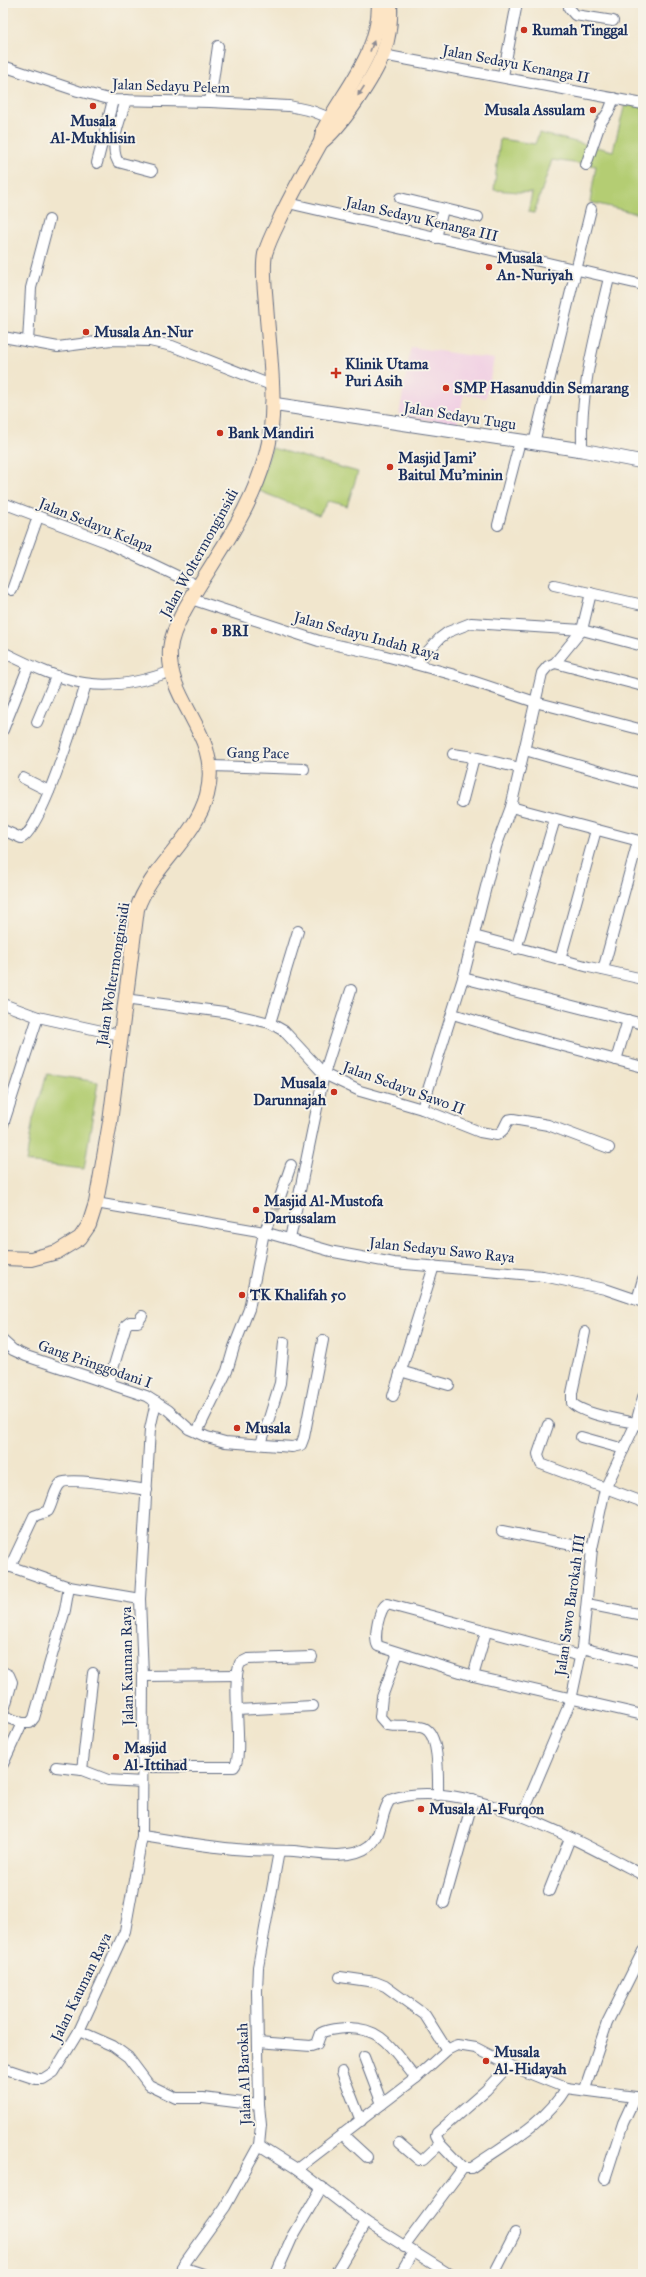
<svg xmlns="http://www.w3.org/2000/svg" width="646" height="2277" viewBox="0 0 646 2277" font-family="'IM FELL Great Primer',serif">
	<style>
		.built { fill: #f1d0e3 }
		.green { fill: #b4cd73; stroke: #687e68 }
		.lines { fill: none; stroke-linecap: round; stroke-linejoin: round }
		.minor-tunnel { stroke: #c6c1b7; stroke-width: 10; stroke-dasharray: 10 5; stroke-linecap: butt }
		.minor-casing { stroke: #666f85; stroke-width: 12 }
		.tertiary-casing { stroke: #666f85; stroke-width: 15 }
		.secondary-casing { stroke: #666f85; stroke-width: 16 }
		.minor { stroke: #fff; stroke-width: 10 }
		.tertiary { stroke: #fff; stroke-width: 13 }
		.secondary { stroke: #fde5c5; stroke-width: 14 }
		.oneway { fill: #8c8a92 }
		.poi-dot { fill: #c8321e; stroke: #f7f3e8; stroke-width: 1.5 }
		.labels { text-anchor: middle; stroke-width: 4; stroke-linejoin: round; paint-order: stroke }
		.poi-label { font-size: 15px; font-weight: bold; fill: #1b2f5e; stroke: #f7f3e8; text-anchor: start }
		.street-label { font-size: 15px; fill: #1b2f5e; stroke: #f7f3e8 }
	</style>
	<rect width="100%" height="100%" fill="#f7f3e8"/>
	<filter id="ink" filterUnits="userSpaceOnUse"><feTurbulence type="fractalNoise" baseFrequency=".025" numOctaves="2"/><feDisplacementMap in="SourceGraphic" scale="8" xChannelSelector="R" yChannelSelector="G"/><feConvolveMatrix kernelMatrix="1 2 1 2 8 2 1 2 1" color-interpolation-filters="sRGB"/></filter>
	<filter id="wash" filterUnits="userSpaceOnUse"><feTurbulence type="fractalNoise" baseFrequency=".012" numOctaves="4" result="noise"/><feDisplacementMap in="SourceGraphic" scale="16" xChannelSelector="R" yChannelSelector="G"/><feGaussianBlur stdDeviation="0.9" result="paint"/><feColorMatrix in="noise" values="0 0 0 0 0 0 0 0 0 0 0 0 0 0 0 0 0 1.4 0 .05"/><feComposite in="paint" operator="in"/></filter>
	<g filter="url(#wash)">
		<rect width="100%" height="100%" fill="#f1e6cd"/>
		<!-- built -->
		<path class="built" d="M 411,347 L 494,359 L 486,398 L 464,394 L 457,425 L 399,415 Z"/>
		<!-- green -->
		<g class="green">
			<path d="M 625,104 L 643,107 L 643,215 L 590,202 L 596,166 L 552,160 L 534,213 L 528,212 L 532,193 L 494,190 L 500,139 L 535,144 L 539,133 L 613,151 Z"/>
			<path d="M 272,448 L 358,472 L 347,506 L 328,501 L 319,515 L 257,490 Z"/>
			<path d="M 47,1074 L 98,1082 L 84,1169 L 26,1162 L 33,1119 Z"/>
		</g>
	</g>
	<g filter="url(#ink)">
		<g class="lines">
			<!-- minor-tunnel -->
			<path class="minor-tunnel" d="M 268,1224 L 278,1203"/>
			<!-- minor casing -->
			<g class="minor-casing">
				<g id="minor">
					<path d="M 569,3 L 569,8 L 575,15 L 613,21"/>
					<path d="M 383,55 L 643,104"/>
					<path d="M 3,66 L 78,91 L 113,100 L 210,102 L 289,106 L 312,111 L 335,120"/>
					<path d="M 503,76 L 517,3"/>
					<path d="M 126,100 C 121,119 108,145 118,162 L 152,171"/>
					<path d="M 210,102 L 218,46"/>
					<path d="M 97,163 L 113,100"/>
					<path d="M 586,165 L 600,124 L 609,111 L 614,98"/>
					<path d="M 400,198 L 478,217"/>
					<path d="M 288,203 L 643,285"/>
					<path d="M 436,238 L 443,209"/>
					<path d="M 3,337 L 58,347 L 111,340 L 150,341 L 172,346 L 271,385"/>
					<path d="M 28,342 L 31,288 L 49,220"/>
					<path d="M 534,443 L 591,209"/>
					<path d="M 582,450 C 580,389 595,337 609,278"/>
					<path d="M 3,503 L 106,542 L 198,586"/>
					<path d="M 498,525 L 520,441"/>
					<path d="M 554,585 L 643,605"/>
					<path d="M 12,590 L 38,517"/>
					<path d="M 191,599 L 319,641 L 382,655 L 451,674 L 535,702 L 643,730"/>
					<path d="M 3,652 C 67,684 102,697 172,671"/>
					<path d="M 555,663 L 643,686"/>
					<path d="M 416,664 L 440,638 L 448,632 L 471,623 L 582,630 L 643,646"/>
					<path d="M 37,722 L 56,677"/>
					<path d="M 3,730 L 29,665"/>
					<path d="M 525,750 L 643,784"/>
					<path d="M 453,754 L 474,757 L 520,768"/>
					<path d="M 211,766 L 304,769"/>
					<path d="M 23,778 L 49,791"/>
					<path d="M 462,803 L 474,757"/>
					<path d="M 511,807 L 643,842"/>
					<path d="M 3,830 L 21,838 C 40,835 79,707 86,684"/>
					<path d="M 474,936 L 589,967 L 643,979"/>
					<path d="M 516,949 L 555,819"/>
					<path d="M 560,960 L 596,830"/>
					<path d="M 603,970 L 638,841"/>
					<path d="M 463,978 L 643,1024"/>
					<path d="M 124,999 L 224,1012 L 270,1023 L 284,1031 L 324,1074 L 360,1091 L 422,1109 L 480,1132 L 497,1135 L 503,1130 L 508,1120 L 513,1119 L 548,1125 L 609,1148"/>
					<path d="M 3,1004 L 38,1017 L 120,1035"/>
					<path d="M 453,1014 L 518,1034 L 643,1067"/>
					<path d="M 270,1023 L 298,931"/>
					<path d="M 616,1060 L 628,1020"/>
					<path d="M 422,1109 L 463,978 L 496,847 L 511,807 L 542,673 L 548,666 L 555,663 L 582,630 L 591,593"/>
					<path d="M 3,1125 L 38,1017"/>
					<path d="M 96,1203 L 264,1232 L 334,1252 L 394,1263 L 543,1276 L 605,1289 L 643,1302"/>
					<path d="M 278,1203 L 291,1165"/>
					<path d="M 290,1239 L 324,1074 L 351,990"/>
					<path d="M 637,1300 L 643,1279"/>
					<path d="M 585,1332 L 572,1393 L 572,1403 C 583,1414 619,1420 636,1423"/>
					<path d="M 3,1341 L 13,1350 L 26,1356 L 146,1396 L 168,1410 L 189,1429 L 207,1437 L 225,1442 L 292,1447 L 301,1445 L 304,1437 L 323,1340"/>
					<path d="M 400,1371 L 449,1385"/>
					<path d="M 109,1382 L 126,1325 L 130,1322 L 138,1322 L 142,1316"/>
					<path d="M 393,1396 L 434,1266"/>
					<path d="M 548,1425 L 538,1454 L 541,1464 L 643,1502"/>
					<path d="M 197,1432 L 227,1371 L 234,1347 L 249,1309 L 264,1232 L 268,1224"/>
					<path d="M 581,1437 L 624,1449"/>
					<path d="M 261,1444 L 280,1383 L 284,1342"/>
					<path d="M 502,1531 L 592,1549"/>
					<path d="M 3,1564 L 69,1587 L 140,1599"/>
					<path d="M 10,1567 L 34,1516 L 48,1511 C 53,1503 54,1489 61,1483 C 69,1477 133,1488 147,1490"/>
					<path d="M 587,1604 L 643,1615"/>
					<path d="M 582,1648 L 643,1663"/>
					<path d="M 398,1653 L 382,1697 L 380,1717 L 387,1725 C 399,1727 413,1724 424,1728 C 440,1734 438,1780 438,1795"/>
					<path d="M 580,1656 L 387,1604 C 379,1608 373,1638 378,1646 L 473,1676 L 643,1715"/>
					<path d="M 3,1672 L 9,1675 L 12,1682 L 3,1714"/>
					<path d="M 93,1673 L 82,1770 L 108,1780 L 142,1782"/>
					<path d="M 143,1676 L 237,1675"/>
					<path d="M 473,1676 L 486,1632"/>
					<path d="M 236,1710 L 313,1706"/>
					<path d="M 3,1716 L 22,1723"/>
					<path d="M 3,1764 L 22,1723 L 30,1723 L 34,1718 L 65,1610 L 69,1587"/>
					<path d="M 56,1767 L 82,1770"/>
					<path d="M 143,1767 L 234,1767 C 245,1756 230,1684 240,1663 L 248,1659 L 312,1657"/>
					<path d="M 522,1816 L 571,1700 L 582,1648 L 592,1549 L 605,1489 L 636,1423 L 643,1397"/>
					<path d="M 142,1836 C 177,1841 212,1848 248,1850 C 263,1851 279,1850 294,1851 C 316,1853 350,1861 369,1846 C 383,1836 380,1813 390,1800 C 459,1773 582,1843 643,1875"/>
					<path d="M 549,1891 L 570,1838"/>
					<path d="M 444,1903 L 473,1800"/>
					<path d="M 340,1977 L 375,1982 L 385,1986 L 425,2015 L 447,2050"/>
					<path d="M 79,2031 L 113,2046 L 128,2057 L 149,2085 L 176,2098 L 203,2098 L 259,2105"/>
					<path d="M 258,2042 L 311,2046 L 317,2044 L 321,2033 C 328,2029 338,2029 346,2028 C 384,2027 393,2051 416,2078"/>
					<path d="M 364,2057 L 382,2104"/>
					<path d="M 509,2065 L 486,2090 L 437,2133 L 436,2136 L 440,2144 L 463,2168 L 471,2168 C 505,2144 545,2124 566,2088"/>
					<path d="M 3,2068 L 36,2079 L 43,2079 L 54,2072 L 79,2031 L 125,1931 L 142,1836 L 143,1676 L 140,1599 L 150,1429 L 156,1402"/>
					<path d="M 342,2072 L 361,2121"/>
					<path d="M 585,2089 L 607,2023 L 643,1951"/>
					<path d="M 342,2134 L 367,2157"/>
					<path d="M 399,2143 L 419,2160 L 423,2160 L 440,2144"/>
					<path d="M 259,2145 L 297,2169 L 366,2222 L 449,2274"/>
					<path d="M 297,2169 L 416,2078 L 447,2050 L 457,2045 L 476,2048 L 509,2065 L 566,2088 L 643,2098"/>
					<path d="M 605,2179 L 623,2123 L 635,2097"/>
					<path d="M 404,2247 L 463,2168"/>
					<path d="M 182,2267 L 203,2274"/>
					<path d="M 180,2274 L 182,2267 L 225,2207 L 259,2145 L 261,2125 L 259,2105 L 257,1991 L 258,1967 L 279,1851"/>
					<path d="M 276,2274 L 292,2238 L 322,2187"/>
					<path d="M 335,2274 L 366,2222"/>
					<path d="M 400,2274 L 413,2252"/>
					<path d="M 494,2274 L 515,2233"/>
				</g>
			</g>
			<!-- tertiary casing -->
			<g class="tertiary-casing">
				<path id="tertiary" d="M 272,404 L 582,450 L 643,462"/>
			</g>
			<!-- secondary casing -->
			<g class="secondary-casing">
				<g id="secondary">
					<path d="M 321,142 C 341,128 374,77 383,54 C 389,38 391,20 390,3"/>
					<path d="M 3,1258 L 31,1259 L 57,1252 L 80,1238 L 89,1225 L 96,1203 L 110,1122 L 137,909 C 151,867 195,839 207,795 C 223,734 166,703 170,649 C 172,623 202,582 215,560 C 236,527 256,493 266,455 C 279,409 269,352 266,305 C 265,288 262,270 265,254 C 268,243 273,233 278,223 C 291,195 306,169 321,142 L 323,131 C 346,87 379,55 379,3"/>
				</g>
			</g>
			<!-- minor -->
			<use href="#minor" class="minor"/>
			<!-- tertiary -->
			<use href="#tertiary" class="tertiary"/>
			<!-- secondary -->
			<use href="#secondary" class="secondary"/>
		</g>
		<!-- one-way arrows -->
		<defs><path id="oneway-solid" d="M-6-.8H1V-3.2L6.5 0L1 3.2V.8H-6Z"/></defs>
		<g class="oneway">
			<use href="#oneway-solid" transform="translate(372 46) rotate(-70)"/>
			<use href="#oneway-solid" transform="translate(361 91) rotate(124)"/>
		</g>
	</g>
	<!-- markers -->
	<g class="poi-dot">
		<circle cx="524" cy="30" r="4"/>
		<circle cx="93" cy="106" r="4"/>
		<circle cx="593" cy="110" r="4"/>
		<circle cx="489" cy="267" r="4"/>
		<circle cx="86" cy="332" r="4"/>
		<path d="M334 367h4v4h4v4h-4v4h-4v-4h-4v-4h4z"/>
		<circle cx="446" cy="388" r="4"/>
		<circle cx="220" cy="433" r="4"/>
		<circle cx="390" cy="467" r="4"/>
		<circle cx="214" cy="631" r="4"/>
		<circle cx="334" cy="1092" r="4"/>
		<circle cx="256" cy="1210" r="4"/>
		<circle cx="242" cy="1295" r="4"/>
		<circle cx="237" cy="1428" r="4"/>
		<circle cx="116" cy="1757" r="4"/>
		<circle cx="421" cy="1809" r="4"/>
		<circle cx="486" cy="2061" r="4"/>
	</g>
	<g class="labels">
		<!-- poi labels -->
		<g class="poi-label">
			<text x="532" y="35">Rumah Tinggal</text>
			<text x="585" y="115" text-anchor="end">Musala Assulam</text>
			<text x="93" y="126" text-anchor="middle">Musala<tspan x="93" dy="17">Al-Mukhlisin</tspan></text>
			<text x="497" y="263">Musala<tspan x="497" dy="17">An-Nuriyah</tspan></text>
			<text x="94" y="337">Musala An-Nur</text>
			<text x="345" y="369">Klinik Utama<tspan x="345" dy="17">Puri Asih</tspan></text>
			<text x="454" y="393">SMP Hasanuddin Semarang</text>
			<text x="228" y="438">Bank Mandiri</text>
			<text x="398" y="463">Masjid Jami'<tspan x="398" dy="17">Baitul Mu'minin</tspan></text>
			<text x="222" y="636">BRI</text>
			<text x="326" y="1088" text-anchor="end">Musala<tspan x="326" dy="17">Darunnajah</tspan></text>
			<text x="264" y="1206">Masjid Al-Mustofa<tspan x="264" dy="17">Darussalam</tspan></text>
			<text x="250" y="1300">TK Khalifah 50</text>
			<text x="245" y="1433">Musala</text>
			<text x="124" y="1753">Masjid<tspan x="124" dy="17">Al-Ittihad</tspan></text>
			<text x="429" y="1814">Musala Al-Furqon</text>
			<text x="494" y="2057">Musala<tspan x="494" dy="17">Al-Hidayah</tspan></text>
		</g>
		<!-- street labels -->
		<g class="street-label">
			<text transform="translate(516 64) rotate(11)" y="5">Jalan Sedayu Kenanga II</text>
			<text transform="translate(171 86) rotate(2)" y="5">Jalan Sedayu Pelem</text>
			<text transform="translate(422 219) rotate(13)" y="5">Jalan Sedayu Kenanga III</text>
			<text transform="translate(460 416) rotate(9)" y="5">Jalan Sedayu Tugu</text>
			<text transform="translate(96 525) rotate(22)" y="5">Jalan Sedayu Kelapa</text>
			<text transform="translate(199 553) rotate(-61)" y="5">Jalan Woltermonginsidi</text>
			<text transform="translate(367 636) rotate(15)" y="5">Jalan Sedayu Indah Raya</text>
			<text transform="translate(258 753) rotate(1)" y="5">Gang Pace</text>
			<text transform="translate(113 974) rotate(-81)" y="5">Jalan Woltermonginsidi</text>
			<text transform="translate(404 1088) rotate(20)" y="5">Jalan Sedayu Sawo II</text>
			<text transform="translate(442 1250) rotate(6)" y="5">Jalan Sedayu Sawo Raya</text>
			<text transform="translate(95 1364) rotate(19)" y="5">Gang Pringgodani I</text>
			<text transform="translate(570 1605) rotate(-82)" y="5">Jalan Sawo Barokah III</text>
			<text transform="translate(127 1666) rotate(-91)" y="5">Jalan Kauman Raya</text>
			<text transform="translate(81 1987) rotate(-64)" y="5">Jalan Kauman Raya</text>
			<text transform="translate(244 2074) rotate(-92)" y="5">Jalan Al Barokah</text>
		</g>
	</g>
	<!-- margin -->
	<rect width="646" height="2277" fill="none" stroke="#f7f3e8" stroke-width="16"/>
</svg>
